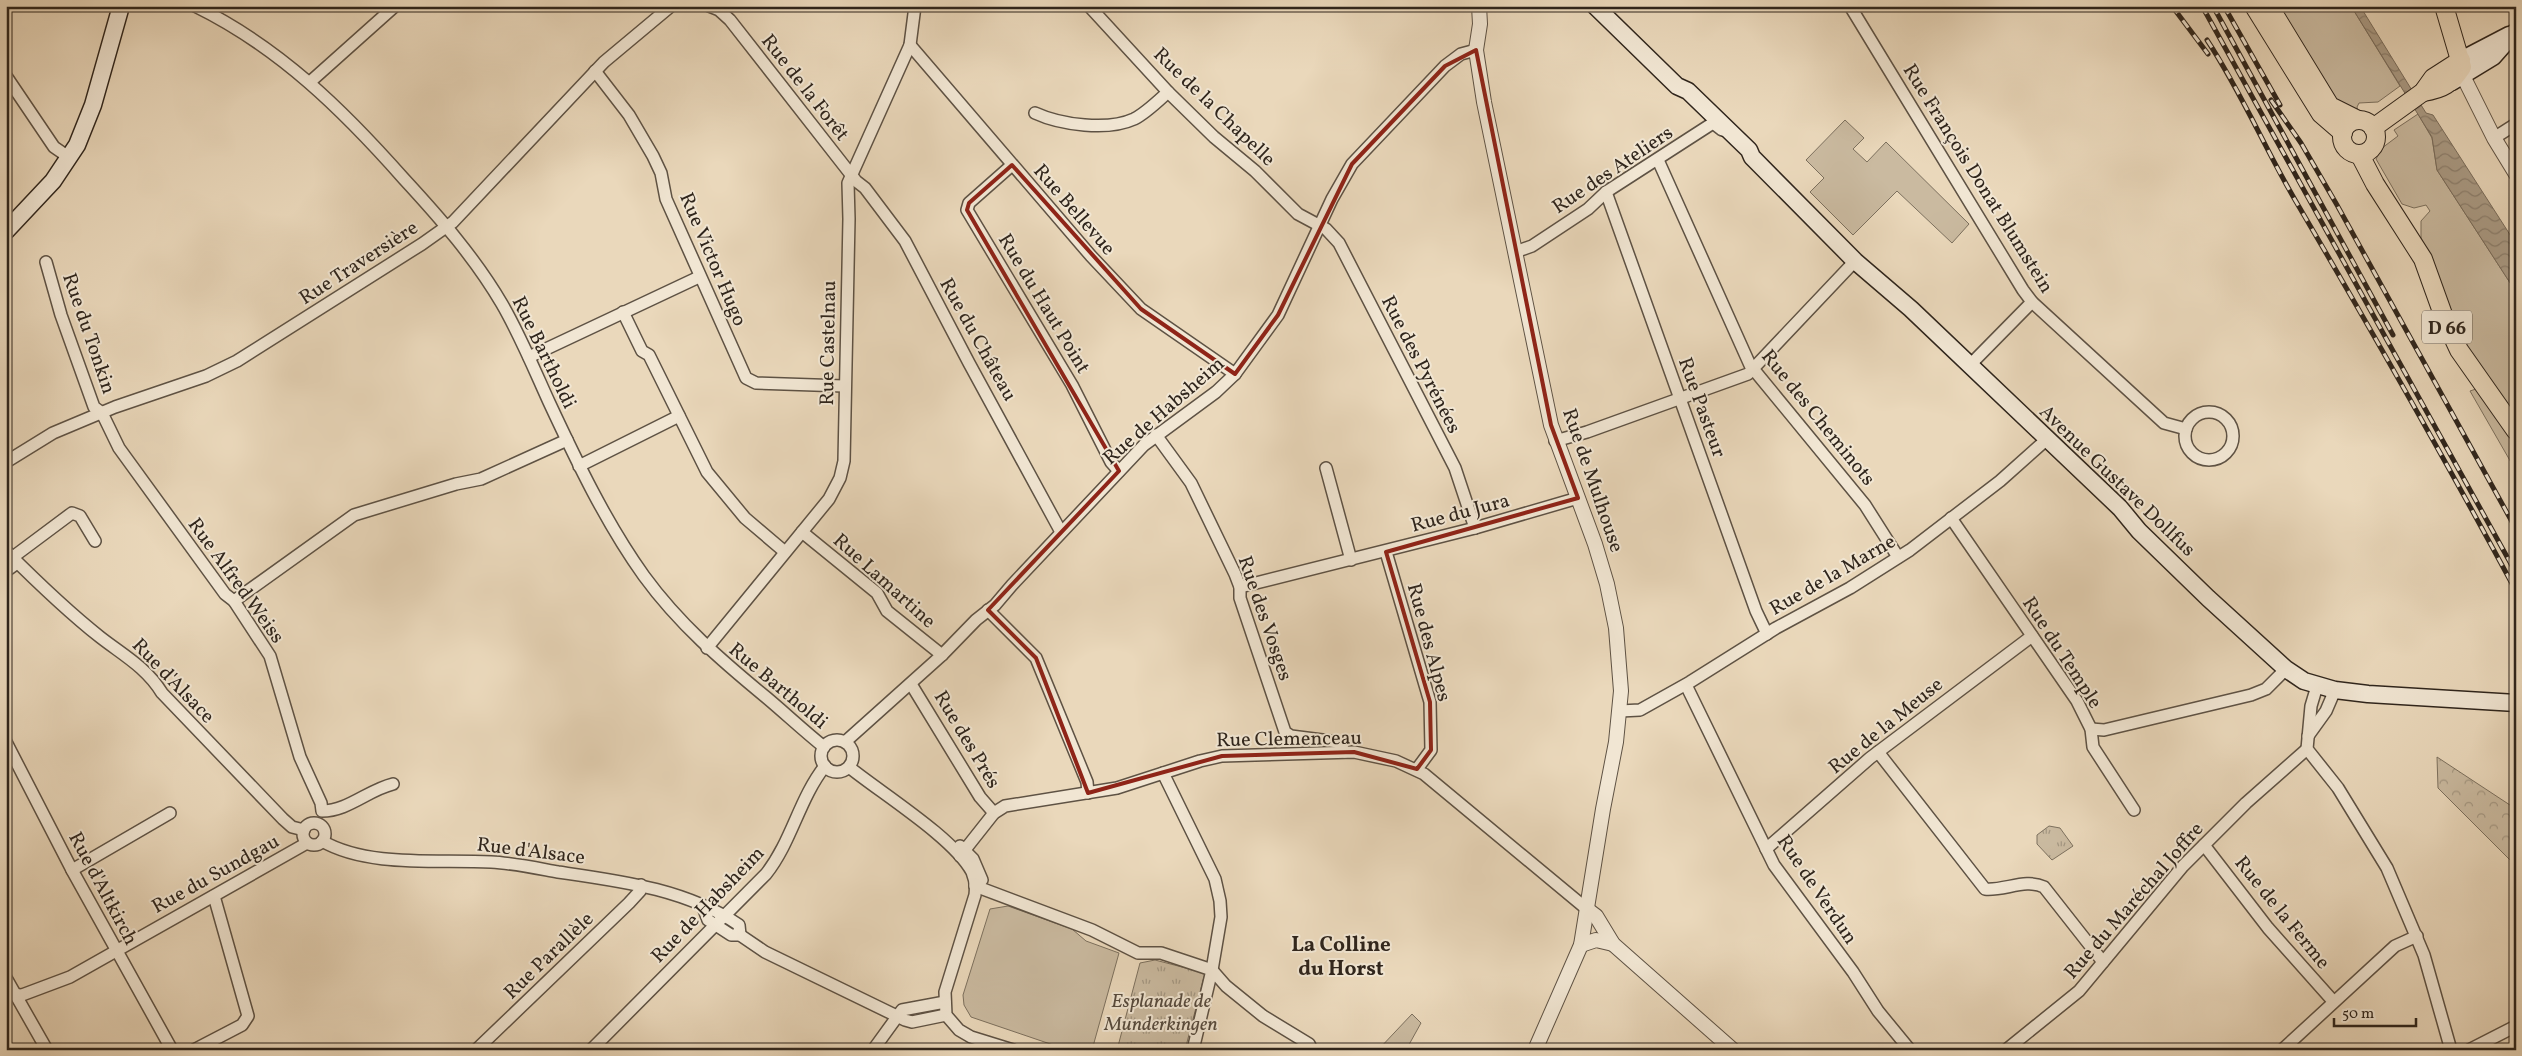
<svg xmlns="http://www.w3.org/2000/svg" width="2522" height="1056" viewBox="0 0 2522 1056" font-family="Vollkorn,serif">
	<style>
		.grass { fill: #cabaa0; stroke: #7c705e }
		.forest { fill: url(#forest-crowns); stroke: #7c705e }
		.park { fill: url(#park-tufts); stroke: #7c705e }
		.water { fill: url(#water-waves); stroke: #796c5b }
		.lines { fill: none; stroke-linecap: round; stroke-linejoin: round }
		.minor-casing { stroke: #5e5244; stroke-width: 14 }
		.tertiary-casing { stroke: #5e5244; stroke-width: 16 }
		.secondary-casing { stroke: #2f251c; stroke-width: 19 }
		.primary-casing { stroke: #2f251c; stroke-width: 20 }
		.minor { stroke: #f1e6d3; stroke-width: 11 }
		.tertiary { stroke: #f1e6d3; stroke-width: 14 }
		.secondary { stroke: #f1e6d3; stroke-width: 16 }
		.primary { stroke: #ead8bb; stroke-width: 18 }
		.rail-casing { stroke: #2f251c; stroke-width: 5 }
		.rail { stroke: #f1e6d3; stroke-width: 3; stroke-dasharray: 9; stroke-linecap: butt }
		.marked { fill: none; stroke: #8f2418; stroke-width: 4; stroke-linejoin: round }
		.labels { text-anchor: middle; stroke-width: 4; stroke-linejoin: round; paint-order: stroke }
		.shield { fill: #f1e6d3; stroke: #695f53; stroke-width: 1 }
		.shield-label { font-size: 19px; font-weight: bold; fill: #2f251c }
		.street-label { font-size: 20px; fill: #2f251c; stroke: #f1e6d3 }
		.park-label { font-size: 20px; font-style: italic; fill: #564a3d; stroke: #f1e6d3 }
		.neighbourhood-label { font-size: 21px; font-weight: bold; fill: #2f251c; stroke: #f1e6d3 }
	</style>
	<defs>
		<pattern id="forest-crowns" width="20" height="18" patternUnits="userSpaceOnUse" patternTransform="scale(1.25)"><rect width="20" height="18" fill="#cabaa0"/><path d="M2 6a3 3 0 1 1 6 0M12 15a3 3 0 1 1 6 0" fill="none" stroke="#a49782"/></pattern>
		<pattern id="park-tufts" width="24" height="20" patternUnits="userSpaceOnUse" patternTransform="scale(1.25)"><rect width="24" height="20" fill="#cabaa0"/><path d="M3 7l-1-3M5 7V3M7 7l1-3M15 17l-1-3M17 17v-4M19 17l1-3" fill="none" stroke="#a49782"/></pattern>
		<pattern id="water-waves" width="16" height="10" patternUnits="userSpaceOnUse" patternTransform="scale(1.25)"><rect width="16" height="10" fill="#aa9b85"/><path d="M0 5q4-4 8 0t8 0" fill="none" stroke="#8b7e6c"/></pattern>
	</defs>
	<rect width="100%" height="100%" fill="#ead8bb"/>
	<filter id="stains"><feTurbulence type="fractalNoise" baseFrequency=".004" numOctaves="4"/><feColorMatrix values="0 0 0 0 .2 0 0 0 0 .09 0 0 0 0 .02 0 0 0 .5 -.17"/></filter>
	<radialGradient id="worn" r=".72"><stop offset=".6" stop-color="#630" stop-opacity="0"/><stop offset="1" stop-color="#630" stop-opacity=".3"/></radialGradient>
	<!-- grass -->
	<g class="grass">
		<path d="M 2273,6 L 2351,6 L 2400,86 L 2378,102 L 2359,103 L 2357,107 L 2358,112 L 2336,105 Z"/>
		<path d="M 2418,114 L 2432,138 L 2437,170 L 2516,292 L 2516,421 L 2464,347 L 2421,238 L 2421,221 L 2430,211 L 2426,205 L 2414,208 L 2402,204 L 2376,159 L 2382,148 L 2398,136 L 2394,130 Z"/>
		<path d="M 1845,120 L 1864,138 L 1853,149 L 1867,162 L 1886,142 L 1969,224 L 1952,243 L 1897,191 L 1853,235 L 1810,192 L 1824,178 L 1806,160 Z"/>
		<path d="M 2476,389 L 2516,442 L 2516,471 L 2470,391 Z"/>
		<path d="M 1008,906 L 1072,929 L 1086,941 L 1119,953 L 1092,1050 L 1068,1050 L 971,1017 L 964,1005 L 963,995 L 990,909 Z"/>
		<path d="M 1412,1014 L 1421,1023 L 1406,1050 L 1378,1050 Z"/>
	</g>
	<!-- forest -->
	<path class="forest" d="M 2437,757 L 2516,809 L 2516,859 L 2511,861 L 2438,788 Z"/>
	<!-- park -->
	<g class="park">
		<path d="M 2049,826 L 2060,828 L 2073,846 L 2052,860 L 2037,844 L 2037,835 Z"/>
		<path d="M 1155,960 L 1205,973 L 1185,1050 L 1117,1050 L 1140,963 Z"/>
	</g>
	<!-- water -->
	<path class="water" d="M 2351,6 L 2360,6 L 2426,113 L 2433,115 L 2516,244 L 2516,292 L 2437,170 L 2432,137 Z"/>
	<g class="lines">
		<!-- minor casing -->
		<g class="minor-casing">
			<g id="minor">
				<path d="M 195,6 C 279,47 343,110 404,179 C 440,218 475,258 502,304 C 520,335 534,369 549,402 C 577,462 606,523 644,576 C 679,624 722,661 767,698 C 786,714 804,731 824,747"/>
				<path d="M 709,6 L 719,10 L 730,20 L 856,181 L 865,188 L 905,241 L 969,363 L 1061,532"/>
				<path d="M 1089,6 L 1168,92 L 1214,137 L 1255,171 L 1298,214 L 1326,229 L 1339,243 L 1455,468 L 1475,528"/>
				<path d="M 1850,6 L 2023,290 L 2032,302 L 2164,423 L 2186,429"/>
				<path d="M 910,45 L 1091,256 L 1141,309 L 1235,374"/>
				<path d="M 595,71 L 629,115 L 653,156 L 661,173 L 666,199 L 746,378 L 756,383 L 844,386"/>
				<path d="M 6,76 L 54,147 L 70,158"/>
				<path d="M 310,82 L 395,6"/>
				<path d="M 1035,113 C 1061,125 1108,131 1134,119 C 1146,113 1158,101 1168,92"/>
				<path d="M 2494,138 L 2516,124"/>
				<path d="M 1658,160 L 1750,365 L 1865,505 L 1898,557"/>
				<path d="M 1012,165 L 969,203 L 967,210 L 1072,385 L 1111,462 L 1119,471"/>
				<path d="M 1606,192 L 1756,611 L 1767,634"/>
				<path d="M 1515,252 L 1532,246 L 1588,209 L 1606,192 L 1713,123 L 1722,130"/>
				<path d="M 46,262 L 61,315 L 94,407 L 102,413 L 119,448 L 225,594 L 234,601 L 270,656 L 300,757 L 321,803 L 322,811 C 348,811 368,790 393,784"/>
				<path d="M 623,312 L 642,351 L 649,355 L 707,472 L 745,518 L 785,552"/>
				<path d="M 529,357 L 699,277"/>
				<path d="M 1970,365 L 2032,302"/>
				<circle cx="2209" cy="436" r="24"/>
				<path d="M 1156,435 L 1191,483 L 1235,574 L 1240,587 L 1240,598 L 1285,732 L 1291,736 L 1338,742 L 1345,752"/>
				<path d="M 1555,441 L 1587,432 L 1748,374 L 1855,261"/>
				<path d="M 6,462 L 53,433 L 115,407 L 206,376 L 237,361 L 422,244 L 453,222 L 604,62 L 671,6"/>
				<path d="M 579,466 L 679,416"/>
				<path d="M 1326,468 L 1351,560"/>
				<path d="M 1951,518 L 2077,701 L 2091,729 L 2093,747 L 2134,810"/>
				<path d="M 802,532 L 877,593 L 887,611 L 942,655"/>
				<path d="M 6,551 C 36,581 67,611 100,637 C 123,655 146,667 162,693 L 283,819 L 292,827 L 304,830"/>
				<path d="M 1386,552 L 1430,702 L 1431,750 L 1417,769"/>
				<path d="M 13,557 L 72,513 L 80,516 L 95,541"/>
				<path d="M 6,571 L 17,563"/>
				<path d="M 1240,587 L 1475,528 L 1578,498"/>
				<path d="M 234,601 L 354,515 L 456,484 L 481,479 L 567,440"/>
				<path d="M 988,610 L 1036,658 L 1087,782 L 1088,793"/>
				<path d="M 707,648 L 829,499 L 840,478 L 844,461 L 849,219 L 848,183 L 910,45 L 915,6"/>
				<path d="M 911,684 L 980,797 L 994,813"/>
				<path d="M 1686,685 L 1774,865 L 1853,972 L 1878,1011 L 1910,1050"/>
				<path d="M 2317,686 L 2311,706 L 2307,749 L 2338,788 L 2387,868 L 2424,955 L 2451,1050"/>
				<path d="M 1620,711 L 1640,710 L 1690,682 L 1776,628 L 1850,588 L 1910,550 L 2000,481 L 2046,440"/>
				<path d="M 2091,729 L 2104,730 L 2251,695 L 2266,689 L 2286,669"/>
				<path d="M 2308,736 L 2326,711 L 2335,690"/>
				<circle cx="837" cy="756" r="16"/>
				<path d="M 6,742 L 72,870 L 172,1050"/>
				<path d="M 845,742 L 942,655 L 976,620 L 995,605 L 1012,585 L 1144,445 L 1216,392 L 1235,374 L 1278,315 L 1332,199 L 1352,164 L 1445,66 L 1461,54 L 1476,50"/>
				<path d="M 1878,752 L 1985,889 C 2004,891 2026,878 2044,887 L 2103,962"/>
				<path d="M 849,767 C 881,793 954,838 972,872 C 975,879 976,887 975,895 L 945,992 L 946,1015 L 959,1030 L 971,1037 L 1013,1050"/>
				<path d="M 1163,773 L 1215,879 L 1220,901 L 1221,917 L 1212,970 L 1193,1050"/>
				<circle cx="314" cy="834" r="11"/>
				<path d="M 322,841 C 369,868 439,859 491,862 C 513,863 536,868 558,872 C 620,881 686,889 739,925 L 740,935"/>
				<path d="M 2204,845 L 2268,928 L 2333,1001"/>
				<path d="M 960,846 L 973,859 L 982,880"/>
				<path d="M 1766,849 L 1870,758 L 2032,636"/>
				<path d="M 960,856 L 994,813 L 1005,806 L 1117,788 L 1200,761 L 1222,756 L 1354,752 L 1396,761 L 1424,774 L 1588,910"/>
				<path d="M 72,870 L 170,813"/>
				<path d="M 975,886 L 1092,930 L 1138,953 L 1161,953 L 1212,970 L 1226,986 L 1263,1016 L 1309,1044 L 1312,1050"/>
				<path d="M 703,907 L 708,920 L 731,935 L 740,935 L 765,952 L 905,1020 L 912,1022 L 946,1015"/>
				<path d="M 6,978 L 47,1050"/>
				<path d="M 6,994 L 22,995 L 70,977 L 307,843"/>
				<path d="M 194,1050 L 242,1025 L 248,1016 L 214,896"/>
				<path d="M 476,1050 L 629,903 L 640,891 L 641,885"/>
				<path d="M 591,1050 L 766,874 C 792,841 799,799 825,766"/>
				<path d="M 873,1050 L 902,1010 L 945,1002"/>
				<path d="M 2006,1050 L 2079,991 L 2183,866 L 2246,803 L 2307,749"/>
				<path d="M 2282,1050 L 2395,946 L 2417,936"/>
				<path d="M 2469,1050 L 2516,1026"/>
			</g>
		</g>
		<!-- tertiary casing -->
		<g class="tertiary-casing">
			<g id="tertiary">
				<path d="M 1479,6 L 1480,24 L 1476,50 L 1484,102 L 1551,425 L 1595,544 L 1607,584 L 1616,628 L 1621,691 L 1616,742 L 1603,809 L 1581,945 L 1535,1050"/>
				<path d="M 2463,76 L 2494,138 L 2516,174"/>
				<path d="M 1588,910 L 1596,916 L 1613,944 L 1733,1050"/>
				<path d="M 1581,945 L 1596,940 L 1613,944"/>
			</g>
		</g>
		<!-- secondary casing -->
		<g class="secondary-casing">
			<g id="secondary">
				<path d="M 1595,6 L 1677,86 L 1688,91 L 1749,150 L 1752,157 L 1855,261 L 1911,309 L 2120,508 L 2139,531 L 2208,598 L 2286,669 L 2304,681 L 2335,690 L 2368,694 L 2516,703"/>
				<path d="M 2461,60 L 2509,35"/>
				<path d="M 2452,82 L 2493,57 L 2515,32"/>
				<path d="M 6,231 L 53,181 L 77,145 L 93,105 L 121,6"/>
			</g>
		</g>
		<!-- primary casing -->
		<g class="primary-casing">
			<g id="primary">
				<path d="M 2254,6 L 2321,114 L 2343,133"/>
				<path d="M 2269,6 L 2330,106 L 2358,120"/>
				<path d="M 2423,92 C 2443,89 2451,84 2462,67 L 2444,6"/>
				<circle cx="2359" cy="137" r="17"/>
				<path d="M 2373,128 L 2423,92 L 2433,78 L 2461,60"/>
				<path d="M 2360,155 L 2375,184 L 2423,259 L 2445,320 L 2459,350 L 2516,431"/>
			</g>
		</g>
		<!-- minor -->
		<use href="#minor" class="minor"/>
		<!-- tertiary -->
		<use href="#tertiary" class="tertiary"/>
		<!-- secondary -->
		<use href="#secondary" class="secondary"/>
		<!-- primary -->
		<use href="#primary" class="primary"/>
		<!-- rail casing -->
		<g class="rail-casing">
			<g id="rail">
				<path d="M 2172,6 L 2208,54"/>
				<path d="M 2202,6 L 2516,573"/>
				<path d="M 2213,6 L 2393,335"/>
				<path d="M 2224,6 L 2280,105"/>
				<path d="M 2207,40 C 2242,93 2266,151 2298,205 C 2373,333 2446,461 2516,591"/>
				<path d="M 2271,100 L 2301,143 L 2337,205 L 2516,529"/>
			</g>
		</g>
		<!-- rail -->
		<use href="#rail" class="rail"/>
	</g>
	<!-- marked area -->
	<path class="marked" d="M 1476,50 L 1551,425 L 1578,498 L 1386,552 L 1430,702 L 1431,750 L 1417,769 L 1354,752 L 1222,756 L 1088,793 L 1036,658 L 988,610 L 1119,471 L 967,210 L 969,203 L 1012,165 L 1141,309 L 1235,374 L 1278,315 L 1352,164 L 1445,66 Z"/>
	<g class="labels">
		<!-- shield labels -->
		<rect class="shield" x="2422" y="310.5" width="50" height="33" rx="4"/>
		<g class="shield-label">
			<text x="2447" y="334">D 66</text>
		</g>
		<!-- street labels -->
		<g class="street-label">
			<text transform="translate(806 87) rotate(52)" y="7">Rue de la Forêt</text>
			<text transform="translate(1215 106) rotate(44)" y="7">Rue de la Chapelle</text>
			<text transform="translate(1612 169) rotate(-34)" y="7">Rue des Ateliers</text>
			<text transform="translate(1979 178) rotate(58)" y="7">Rue François Donat Blumstein</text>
			<text transform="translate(1075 209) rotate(49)" y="7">Rue Bellevue</text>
			<text transform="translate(714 259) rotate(67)" y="7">Rue Victor Hugo</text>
			<text transform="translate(358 262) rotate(-33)" y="7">Rue Traversière</text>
			<text transform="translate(1045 303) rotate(59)" y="7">Rue du Haut Point</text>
			<text transform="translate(90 333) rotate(71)" y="7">Rue du Tonkin</text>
			<text transform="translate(979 339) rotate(61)" y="7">Rue du Château</text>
			<text transform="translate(827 343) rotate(-89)" y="7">Rue Castelnau</text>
			<text transform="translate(545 352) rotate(64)" y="7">Rue Bartholdi</text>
			<text transform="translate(1422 364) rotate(63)" y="7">Rue des Pyrénées</text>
			<text transform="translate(1703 407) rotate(70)" y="7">Rue Pasteur</text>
			<text transform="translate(1163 410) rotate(-41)" y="7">Rue de Habsheim</text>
			<text transform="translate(1819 417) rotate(51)" y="7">Rue des Cheminots</text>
			<text transform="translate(1594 480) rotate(71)" y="7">Rue de Mulhouse</text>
			<text transform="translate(2118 480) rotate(44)" y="7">Avenue Gustave Dollfus</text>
			<text transform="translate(1460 512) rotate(-15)" y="7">Rue du Jura</text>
			<text transform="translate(1832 574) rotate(-30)" y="7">Rue de la Marne</text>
			<text transform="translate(237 580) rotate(54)" y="7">Rue Alfred Weiss</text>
			<text transform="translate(885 580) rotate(42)" y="7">Rue Lamartine</text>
			<text transform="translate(1266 618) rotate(71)" y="7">Rue des Vosges</text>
			<text transform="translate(1430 642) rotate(75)" y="7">Rue des Alpes</text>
			<text transform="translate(2063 652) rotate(57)" y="7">Rue du Temple</text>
			<text transform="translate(174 680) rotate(46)" y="7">Rue d'Alsace</text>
			<text transform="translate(779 685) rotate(40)" y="7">Rue Bartholdi</text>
			<text transform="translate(1885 725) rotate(-39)" y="7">Rue de la Meuse</text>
			<text transform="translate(1289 738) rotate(-1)" y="7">Rue Clemenceau</text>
			<text transform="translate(968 739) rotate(59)" y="7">Rue des Prés</text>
			<text transform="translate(531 850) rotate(7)" y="7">Rue d'Alsace</text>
			<text transform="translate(215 873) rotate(-29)" y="7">Rue du Sundgau</text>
			<text transform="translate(104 888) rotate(62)" y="7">Rue d'Altkirch</text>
			<text transform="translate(1818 889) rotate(56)" y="7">Rue de Verdun</text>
			<text transform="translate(2133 900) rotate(-49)" y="7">Rue du Maréchal Joffre</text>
			<text transform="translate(707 904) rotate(-46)" y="7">Rue de Habsheim</text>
			<text transform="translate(2283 912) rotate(51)" y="7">Rue de la Ferme</text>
			<text transform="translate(548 955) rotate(-44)" y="7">Rue Parallèle</text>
		</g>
		<!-- park labels -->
		<g class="park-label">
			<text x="1161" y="1007">Esplanade de<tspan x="1161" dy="23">Munderkingen</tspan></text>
		</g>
		<!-- neighbourhood labels -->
		<g class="neighbourhood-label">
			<text x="1341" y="951">La Colline<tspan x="1341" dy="24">du Horst</tspan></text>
		</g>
	</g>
	<!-- margin -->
	<rect width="2522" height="1056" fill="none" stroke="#ead8bb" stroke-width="25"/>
	<rect x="8" y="8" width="2507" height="1041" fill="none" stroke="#2f251c" stroke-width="2.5"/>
	<rect x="12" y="12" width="2497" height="1031" fill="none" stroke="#2f251c"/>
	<!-- scale -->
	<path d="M2334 1018v8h82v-8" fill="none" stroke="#2f251c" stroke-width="2.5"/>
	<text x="2342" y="1018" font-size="15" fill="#2f251c" stroke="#f1e6d3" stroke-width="4" paint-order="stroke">50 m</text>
	<rect width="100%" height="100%" filter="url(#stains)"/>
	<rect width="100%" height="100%" fill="url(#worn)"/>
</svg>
